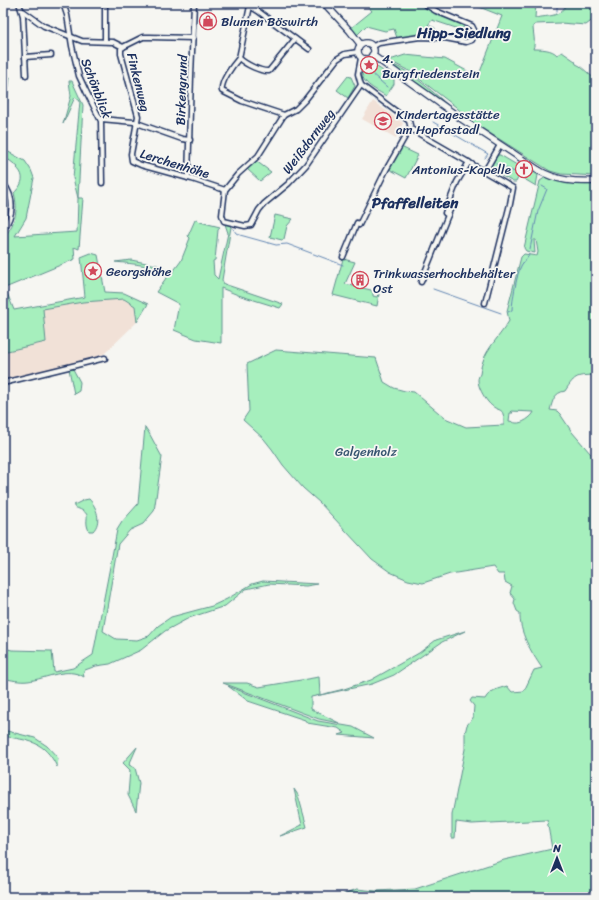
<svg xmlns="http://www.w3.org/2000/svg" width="599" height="900" viewBox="0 0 599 900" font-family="Sriracha,sans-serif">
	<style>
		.built { fill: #f1e1d7 }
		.green { fill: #a6efbd; stroke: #608f8e; fill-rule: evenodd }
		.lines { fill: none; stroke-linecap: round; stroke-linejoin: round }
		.stream { stroke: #6286b3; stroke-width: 1 }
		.street-casing { stroke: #1b2f5e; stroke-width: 7 }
		.secondary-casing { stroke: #1b2f5e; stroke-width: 8 }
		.street { stroke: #f6f6f2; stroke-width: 4 }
		.secondary { stroke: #f6f6f2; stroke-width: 5.5 }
		.labels { text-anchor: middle; stroke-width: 3.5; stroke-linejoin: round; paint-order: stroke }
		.poi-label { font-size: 13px; fill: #1b2f5e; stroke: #f6f6f2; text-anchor: start }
		.street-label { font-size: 13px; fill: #1b2f5e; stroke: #f6f6f2 }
		.park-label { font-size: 13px; fill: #375571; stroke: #f6f6f2 }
		.quarter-label { font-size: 15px; font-weight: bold; fill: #1b2f5e; stroke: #f6f6f2 }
	</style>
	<rect width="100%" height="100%" fill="#f6f6f2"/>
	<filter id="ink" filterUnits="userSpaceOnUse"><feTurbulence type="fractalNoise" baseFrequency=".025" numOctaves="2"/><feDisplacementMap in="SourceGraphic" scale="8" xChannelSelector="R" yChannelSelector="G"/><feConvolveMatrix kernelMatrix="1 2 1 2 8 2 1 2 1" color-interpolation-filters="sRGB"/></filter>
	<g filter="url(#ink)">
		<!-- built -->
		<g class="built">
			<path d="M 373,101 L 403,123 L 396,138 L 362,119 Z"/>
			<path d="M 124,299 L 135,306 L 137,322 L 104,354 L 85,361 L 3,382 L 3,352 L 46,342 L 42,309 L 83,302 Z"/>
		</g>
		<!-- green -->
		<g class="green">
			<path d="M 368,3 L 420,3 L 437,15 L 465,24 L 462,30 L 432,20 L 428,25 L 435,28 L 434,35 L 421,35 L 397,38 L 394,29 L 385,31 L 366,26 L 357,35 L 351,28 L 372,11 L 366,4 Z"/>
			<path d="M 469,3 L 536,3 L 535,18 C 550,15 560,18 567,3 L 592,3 L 596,8 L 596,20 L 594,19 L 586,25 L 560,23 L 536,24 L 533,26 C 533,34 536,42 533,49 C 541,49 552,49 557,55 L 562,52 L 575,61 L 576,64 L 580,66 L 596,80 L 596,176 L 561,174 L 550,171 L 472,122 L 456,107 L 409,71 L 386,59 L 393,59 L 405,55 L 445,59 L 478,77 L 502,16 Z"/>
			<path d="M 368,64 L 374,65 L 394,78 L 394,84 L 386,96 C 377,90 361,84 362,71 C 363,67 364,65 368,64 Z"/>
			<path d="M 390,64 C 408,68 439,97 453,110 L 454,113 Z"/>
			<path d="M 348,76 L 351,77 L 355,86 L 348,98 L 337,90 Z"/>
			<path d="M 5,77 L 10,77 L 3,133 L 3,149 L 25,161 L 31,170 L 34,178 L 26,218 L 15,236 L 77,232 L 78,198 L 73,178 L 80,101 L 75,97 L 63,124 L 71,96 L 69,81 L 72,81 L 83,105 L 78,198 L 83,198 L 79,249 L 74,247 L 75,259 L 5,288 L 14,310 L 85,297 L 81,257 L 91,253 L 98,255 L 105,292 L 124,293 L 148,304 L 137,322 L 135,306 L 124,299 L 83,302 L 43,309 L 46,342 L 3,352 L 3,238 C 15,225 19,210 14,193 C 22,185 26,177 17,168 L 18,167 L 9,160 L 8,161 L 3,158 L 3,93 Z"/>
			<path d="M 401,147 L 418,155 L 406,178 L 389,169 Z"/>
			<path d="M 497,155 L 500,155 L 522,168 L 522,170 L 524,172 L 527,168 L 538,175 L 536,186 L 519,176 L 516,182 L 513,182 L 490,169 L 490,167 Z"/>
			<path d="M 256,161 L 271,172 L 260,181 L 247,169 Z"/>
			<path d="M 546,177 C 563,185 577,184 596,184 L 596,375 C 577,376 576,374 565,391 C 554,393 553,400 550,410 L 557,411 L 560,414 L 572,432 L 596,460 L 596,897 L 336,897 L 357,889 L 376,891 L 415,889 L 504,860 L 552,849 L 547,820 L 472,824 L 456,822 L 455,838 L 452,838 L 452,815 L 465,749 L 465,733 L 467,725 L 473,718 L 474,706 L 470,701 L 472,698 L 485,699 C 490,690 498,689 507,686 L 512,692 L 524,691 L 534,670 L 542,668 C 531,652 519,632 520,613 L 517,611 L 514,603 L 515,599 L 510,593 L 512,586 L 505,582 L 504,574 L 498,574 L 493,567 L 450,574 L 423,583 L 408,580 L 390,572 L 372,559 L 320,503 L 303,488 L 283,465 L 272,449 L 264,439 L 243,420 L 249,411 L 247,364 L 276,350 L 376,358 L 384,382 L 394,388 L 405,391 L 414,392 L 445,418 L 466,427 L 504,425 C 504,403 499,415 488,402 C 484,397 478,387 478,380 C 478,378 479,376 480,374 C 482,351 498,340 509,321 L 507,311 L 521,257 L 524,254 L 537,256 L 538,252 L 536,240 L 534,240 L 535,253 L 526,251 L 524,248 L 540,181 ZM 511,411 L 534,412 C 532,417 522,424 516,423 C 514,423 512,421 509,421 L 510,413 L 513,413 Z"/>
			<path d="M 275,215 L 293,219 L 287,226 L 284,239 L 282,240 L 270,237 Z"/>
			<path d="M 197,219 L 200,222 L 220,227 L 218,230 L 215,260 L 213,261 L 214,275 L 218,279 L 228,233 L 225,224 L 229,225 L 231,227 L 222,280 L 224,284 L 283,304 L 280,308 L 238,295 L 221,288 L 221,343 L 196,339 L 174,330 L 179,304 L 156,292 L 169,274 C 153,265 134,264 115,262 L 131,260 L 157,265 L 172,273 L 181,261 L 190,238 L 188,236 L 195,220 Z"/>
			<path d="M 343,259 L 355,262 L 345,284 L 371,290 L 373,293 L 373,296 L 377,297 L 378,294 L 379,294 L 377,306 L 333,295 Z"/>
			<path d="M 69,369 L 73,369 L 80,382 L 79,391 L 74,394 Z"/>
			<path d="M 145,427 L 149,433 L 162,457 L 154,511 L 143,524 L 130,530 L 118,544 L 103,631 L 116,639 L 137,640 L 149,636 L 158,626 L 171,617 L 212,606 L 227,599 L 252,584 L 263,581 L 318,584 L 306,586 L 269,584 L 246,589 L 225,606 L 189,618 L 165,631 L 141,650 L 110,664 L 96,666 L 85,670 L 83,673 L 84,677 C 67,666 46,679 28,681 C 20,682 11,680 3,678 L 4,648 L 12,650 L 52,651 L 54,672 L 73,668 L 93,655 L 117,530 L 122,522 L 138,504 Z"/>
			<path d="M 89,499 C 97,507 102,522 93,531 L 89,531 C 82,516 96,515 74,507 L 74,505 L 84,500 Z"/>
			<path d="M 465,631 L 442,642 L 394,675 L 372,684 L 311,697 L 311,709 L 339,723 L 319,719 L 223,683 L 247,683 L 259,687 L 319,677 L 320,695 L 344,689 L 371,680 L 419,653 L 436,640 Z"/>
			<path d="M 228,686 L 318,721 L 353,727 L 374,738 L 339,735 L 345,733 L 338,728 L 307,723 L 305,720 L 248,701 Z"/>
			<path d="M 3,730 L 35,738 L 47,746 L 58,758 L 57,767 C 44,740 29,741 3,736 Z"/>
			<path d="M 137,747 L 129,765 L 135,768 L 139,783 L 136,811 L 128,795 L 130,770 L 123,763 Z"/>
			<path d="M 294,789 L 298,795 L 307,827 L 280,836 L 302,825 Z"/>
		</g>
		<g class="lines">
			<!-- stream -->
			<g class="stream">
				<path d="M 557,3 L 557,11"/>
				<path d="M 371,73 L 387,87"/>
				<path d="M 433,122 L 488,154 L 485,158"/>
				<path d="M 496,164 L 517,173"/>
				<path d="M 232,227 L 236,233 L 240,235 L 276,245 L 287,244 L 343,265"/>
				<path d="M 530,249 L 538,211 L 547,189 L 542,186"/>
				<path d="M 433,289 L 501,313"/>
				<path d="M 508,312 L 512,310 C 512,302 517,273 521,266 C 523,261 527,260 529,255"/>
			</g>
			<!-- street casing -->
			<g class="street-casing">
				<g id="street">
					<path d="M 19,3 L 23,16 L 26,75"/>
					<path d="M 63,3 L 67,15 L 72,46 L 79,76 L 86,91 L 101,121 L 102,183"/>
					<path d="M 105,3 L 105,41"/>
					<path d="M 245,3 L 258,11 L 309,49"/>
					<path d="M 250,6 L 239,58 C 245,64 261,72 269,71 L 295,39"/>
					<path d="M 23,11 L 44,26 L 82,41 L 113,42 L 123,47"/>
					<path d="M 123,47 L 121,49 L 121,54 L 138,116 L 131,154 L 132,161 L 141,165 L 192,179 L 225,190"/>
					<path d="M 123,47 L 143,37 L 150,37 L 193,38"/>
					<path d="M 372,47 L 379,43 L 420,37 L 445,38 L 466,42 L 472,40 L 475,32 L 472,26 L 436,11 L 423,3"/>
					<path d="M 358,52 L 345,54 L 337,59 L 305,100 L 296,109 L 284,115 L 258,156 L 238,174 L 225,190 L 222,215 L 224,221 L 245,226 L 251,225 L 259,210 L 264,204 L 288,184 L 306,165 L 361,85"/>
					<path d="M 25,57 L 51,55"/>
					<path d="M 239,58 C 233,65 220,82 222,91 L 242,101 L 284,115"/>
					<path d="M 361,58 L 358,74 L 361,85 L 409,121 L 411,129 L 513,188 L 510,204 L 485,303"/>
					<path d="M 101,119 L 134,122 L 182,139 L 190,140"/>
					<path d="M 485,171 L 500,145"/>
					<path d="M 188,178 L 191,76 L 194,3"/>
					<path d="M 3,183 C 15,198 14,215 3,230"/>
					<path d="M 448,215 L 445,213 L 457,182 L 469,162"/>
					<path d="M 357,224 L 359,225 L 386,170 L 406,135 L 411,129"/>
					<path d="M 343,257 L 357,223"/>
					<path d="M 421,282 L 452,205 L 449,203"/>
					<path d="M 3,383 L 105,358"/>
				</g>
			</g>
			<!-- secondary casing -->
			<g class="secondary-casing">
				<g id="secondary">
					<path d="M 324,3 L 350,31 L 361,45"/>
					<circle cx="366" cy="51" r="8"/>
					<path d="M 372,55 L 463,120 L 540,171"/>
					<path d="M 538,170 C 557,181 575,182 596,181"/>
				</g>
			</g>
			<!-- street -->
			<use href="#street" class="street"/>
			<!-- secondary -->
			<use href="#secondary" class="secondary"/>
		</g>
	</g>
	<!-- icons -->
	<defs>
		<g id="shop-ring" transform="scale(0.9)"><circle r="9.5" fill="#f6f6f2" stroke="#d1495b" stroke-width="1.5"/><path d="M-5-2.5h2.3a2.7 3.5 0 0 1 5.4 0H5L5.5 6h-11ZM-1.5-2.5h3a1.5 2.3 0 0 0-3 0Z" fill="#d1495b"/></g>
		<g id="sight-ring" transform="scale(0.9)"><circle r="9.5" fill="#f6f6f2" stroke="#d1495b" stroke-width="1.5"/><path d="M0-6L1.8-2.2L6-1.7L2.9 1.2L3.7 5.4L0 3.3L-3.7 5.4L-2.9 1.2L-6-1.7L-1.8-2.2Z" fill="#d1495b"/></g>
		<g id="school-ring" transform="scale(0.9)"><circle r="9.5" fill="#f6f6f2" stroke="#d1495b" stroke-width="1.5"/><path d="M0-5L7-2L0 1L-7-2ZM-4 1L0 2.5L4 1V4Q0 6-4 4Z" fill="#d1495b"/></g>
		<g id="church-ring" transform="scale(0.9)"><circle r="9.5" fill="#f6f6f2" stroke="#d1495b" stroke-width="1.5"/><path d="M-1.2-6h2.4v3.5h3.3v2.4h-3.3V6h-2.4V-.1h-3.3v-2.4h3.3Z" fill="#d1495b"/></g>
		<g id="building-ring" transform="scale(0.9)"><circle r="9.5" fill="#f6f6f2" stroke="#d1495b" stroke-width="1.5"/><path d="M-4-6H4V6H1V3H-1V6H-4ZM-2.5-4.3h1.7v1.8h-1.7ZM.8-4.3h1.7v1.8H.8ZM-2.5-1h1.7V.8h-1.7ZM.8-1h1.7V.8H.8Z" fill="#d1495b"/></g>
	</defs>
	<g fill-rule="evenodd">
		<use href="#shop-ring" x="208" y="21"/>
		<use href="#sight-ring" x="369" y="65"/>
		<use href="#school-ring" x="383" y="121"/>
		<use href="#church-ring" x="524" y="169"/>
		<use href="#sight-ring" x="93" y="271"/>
		<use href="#building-ring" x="360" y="280"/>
	</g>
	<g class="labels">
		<!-- poi labels -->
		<g class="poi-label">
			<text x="221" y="26">Blumen Böswirth</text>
			<text x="382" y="63">4.<tspan x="382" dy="15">Burgfriedenstein</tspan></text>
			<text x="396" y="119">Kindertagesstätte<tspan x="396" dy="15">am Hopfastadl</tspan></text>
			<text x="511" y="174" text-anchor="end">Antonius-Kapelle</text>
			<text x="106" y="276">Georgshöhe</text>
			<text x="373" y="278">Trinkwasserhochbehälter<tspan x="373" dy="15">Ost</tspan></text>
		</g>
		<!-- street labels -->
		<g class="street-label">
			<text transform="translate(139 82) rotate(76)" y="5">Finkenweg</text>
			<text transform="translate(97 88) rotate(69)" y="5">Schönblick</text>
			<text transform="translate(181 90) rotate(-88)" y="5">Birkengrund</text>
			<text transform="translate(308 141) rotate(-53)" y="5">Weißdornweg</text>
			<text transform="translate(175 163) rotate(17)" y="5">Lerchenhöhe</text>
		</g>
		<!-- park labels -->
		<g class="park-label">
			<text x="366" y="456">Galgenholz</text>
		</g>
		<!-- quarter labels -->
		<g class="quarter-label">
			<text x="464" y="38">Hipp-Siedlung</text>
			<text x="415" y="208">Pfaffelleiten</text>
		</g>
	</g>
	<!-- margin -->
	<rect width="599" height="900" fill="none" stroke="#f6f6f2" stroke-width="16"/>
	<rect x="8" y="8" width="583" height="884" fill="none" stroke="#1b2f5e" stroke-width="1.5" filter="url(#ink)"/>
	<!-- north arrow -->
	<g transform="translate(557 858)" stroke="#f6f6f2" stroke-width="3" paint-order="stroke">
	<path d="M0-3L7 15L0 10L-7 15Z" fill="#1b2f5e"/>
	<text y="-6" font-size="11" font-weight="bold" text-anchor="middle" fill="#1b2f5e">N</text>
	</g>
</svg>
